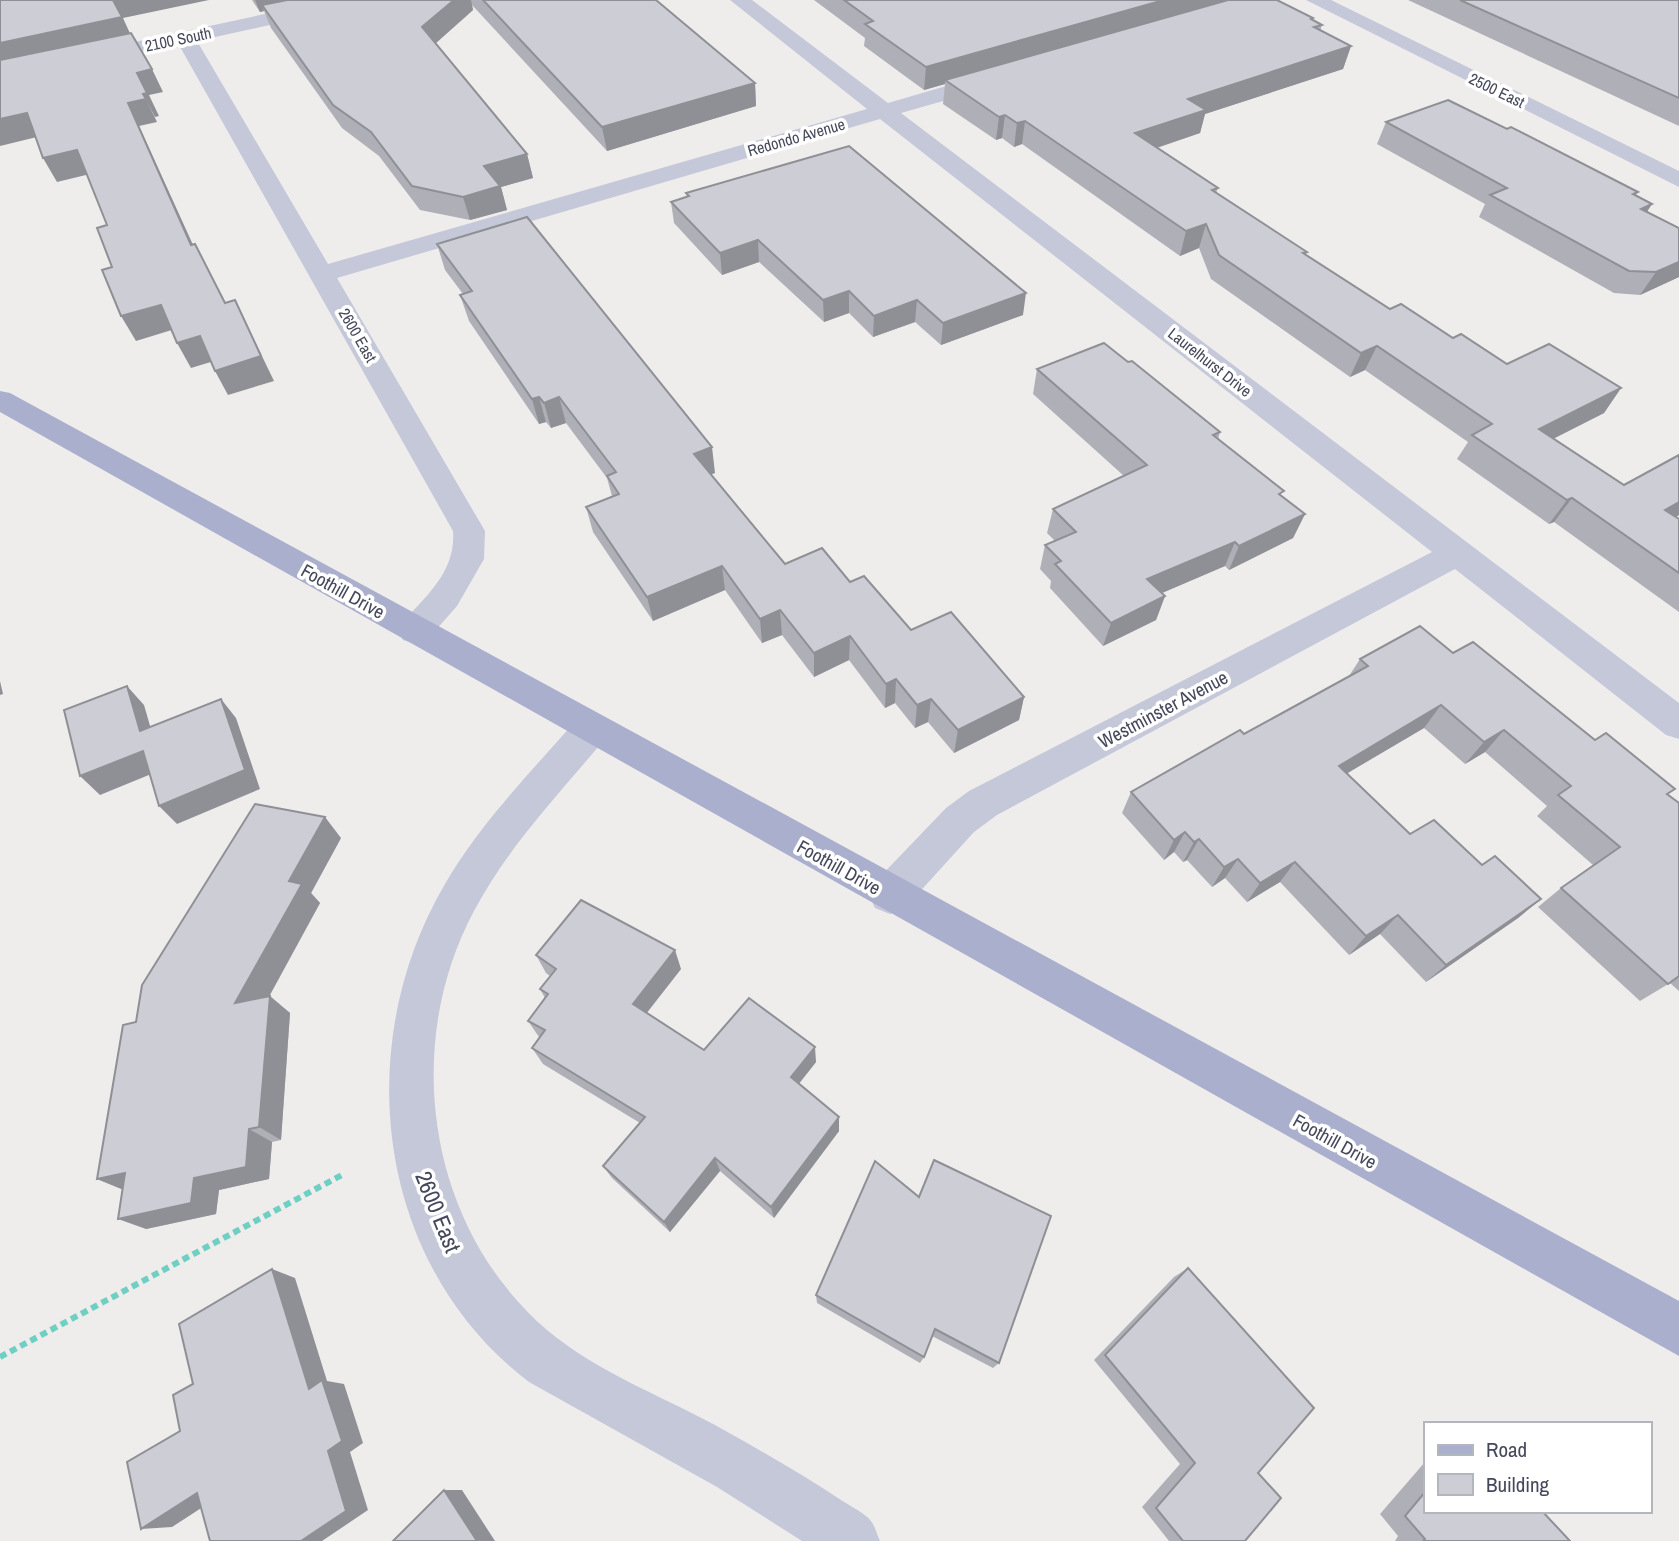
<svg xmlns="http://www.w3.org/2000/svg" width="1679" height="1541" viewBox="0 0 1679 1541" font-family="'Archivo Narrow',sans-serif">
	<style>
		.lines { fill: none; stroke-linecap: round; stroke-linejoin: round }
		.path { stroke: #6fcfc3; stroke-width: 6; stroke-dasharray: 7 4.5; stroke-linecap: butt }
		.minor { fill: #c5c8d8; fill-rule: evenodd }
		.major { fill: #aaafcd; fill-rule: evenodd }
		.wall { fill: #afb0b7 }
		.shaded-wall { fill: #8f9095 }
		.building { fill: #cccdd5; stroke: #8f9095; stroke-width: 2 }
		.labels { text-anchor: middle; stroke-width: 7; stroke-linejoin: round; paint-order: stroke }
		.far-street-label { font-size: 16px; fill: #44485a; stroke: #fff }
		.street-label { font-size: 19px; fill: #44485a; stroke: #fff }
		.near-street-label { font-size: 23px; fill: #44485a; stroke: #fff }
	</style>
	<rect width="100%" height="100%" fill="#efedec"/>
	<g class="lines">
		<!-- path -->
		<path class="path" d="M 0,1357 L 342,1175"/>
		<!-- minor -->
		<g class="minor">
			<path d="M 330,0 L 367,0 L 357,6 L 197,41 L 328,264 L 867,109 L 730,0 L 752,0 L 888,103 L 987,74 L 1003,74 L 1006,79 L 1003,84 L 901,113 L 1679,703 L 1679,739 L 1666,735 L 1455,569 L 997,815 L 974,832 L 905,908 L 890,914 L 875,908 L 869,895 L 875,882 L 946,808 L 969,791 L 1432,552 L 880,119 L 337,278 L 485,531 L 484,559 L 457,606 L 427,640 L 415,644 L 403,640 L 397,631 L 403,622 C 428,594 456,571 453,531 L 179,45 L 0,83 L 0,71 Z"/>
			<path d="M 1306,0 L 1331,0 L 1679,171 L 1679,187 Z"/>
			<path d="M 591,714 L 604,718 L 610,729 L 604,740 C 559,794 507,848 474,911 C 401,1047 428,1228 547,1330 C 596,1371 659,1395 715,1425 C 758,1449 800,1473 841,1500 C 850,1506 865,1513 871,1521 C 875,1526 877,1535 880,1541 L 802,1541 L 717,1487 L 529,1382 C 375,1265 350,1045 445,884 C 480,823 532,771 578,718 Z"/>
		</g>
		<!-- major -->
		<path class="major" d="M 0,391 L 10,393 L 1679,1301 L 1679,1356 L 0,412 Z"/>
	</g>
	<!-- wall -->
	<g class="wall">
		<path d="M 252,0 L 656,0 L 755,83 L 756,106 L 607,151 L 472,5 L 473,10 L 435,44 L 527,154 L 533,178 L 501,187 L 507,210 L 470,220 L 420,210 L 379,156 L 342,128 L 271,28 L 264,11 L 260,12 Z"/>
		<path d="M 814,0 L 1277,0 L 1313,18 L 1313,20 L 1322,25 L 1320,31 L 1351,46 L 1343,69 L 1205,114 L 1200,133 L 1157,148 L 1218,188 L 1216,193 L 1307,252 L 1306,255 L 1390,309 L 1453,338 L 1507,364 L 1621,388 L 1604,413 L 1553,439 L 1624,485 L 1679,455 L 1679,515 L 1676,517 L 1679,519 L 1679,612 L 1554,522 L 1549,524 L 1457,459 L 1468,442 L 1365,370 L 1350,377 L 1211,279 L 1199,248 L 1180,256 L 1022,144 L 1014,147 L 1002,138 L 996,140 L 943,104 L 945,84 L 924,90 L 864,46 L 865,38 Z"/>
		<path d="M 1408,0 L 1679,0 L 1679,126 Z"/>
		<path d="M 1386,122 L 1638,192 L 1636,195 L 1647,212 L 1679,228 L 1679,277 L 1640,295 L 1614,293 L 1479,217 L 1485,204 L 1377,144 Z"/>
		<path d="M 686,193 L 1023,315 L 941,345 L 915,322 L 873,337 L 849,313 L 824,322 L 759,262 L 722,275 L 674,223 L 671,202 L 687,197 Z"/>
		<path d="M 437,244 L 715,473 L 711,474 L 785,564 L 850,582 L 911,630 L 1024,697 L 1019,720 L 954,753 L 928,722 L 915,728 L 895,703 L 885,708 L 849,660 L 814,677 L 782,635 L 762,643 L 725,590 L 653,621 L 593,532 L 586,507 L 612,496 L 607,478 L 566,423 L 551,428 L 546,422 L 539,424 L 469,321 L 460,295 L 463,294 L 445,270 Z"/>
		<path d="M 1128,362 L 1220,432 L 1218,439 L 1282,496 L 1305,514 L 1293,538 L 1229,570 L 1225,566 L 1161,593 L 1165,596 L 1156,620 L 1103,646 L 1050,588 L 1051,581 L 1040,569 L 1045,545 L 1055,541 L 1047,533 L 1053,509 L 1124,476 L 1033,394 L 1037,369 Z"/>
		<path d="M 1453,653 L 1675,789 L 1668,794 L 1679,803 L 1679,991 L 1670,983 L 1640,1001 L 1538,907 L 1561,888 L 1593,865 L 1537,816 L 1547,806 L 1485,752 L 1465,764 L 1424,728 L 1347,773 L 1410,834 L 1482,865 L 1541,899 L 1518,918 L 1426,982 L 1380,934 L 1349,955 L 1280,882 L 1247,902 L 1225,878 L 1212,887 L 1187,860 L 1183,862 L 1174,852 L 1164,860 L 1122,813 L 1131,792 L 1244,734 L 1349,676 L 1360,659 Z"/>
		<path d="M 341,838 L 311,893 L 320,903 L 269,997 L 290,1013 L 281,1140 L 272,1142 L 269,1179 L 219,1190 L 216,1214 L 146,1229 L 123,1189 L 97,1179 Z"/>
		<path d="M 536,955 L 681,969 L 647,1013 L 704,1050 L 816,1062 L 799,1084 L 839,1131 L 774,1218 L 720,1171 L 670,1232 L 612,1178 L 603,1166 L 640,1123 L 543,1064 L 532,1048 L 539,1037 L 528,1021 L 545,998 L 540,989 L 550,976 L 546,973 Z"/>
		<path d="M 875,1161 L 999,1363 L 993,1368 L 932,1336 L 924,1357 L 920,1363 L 817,1303 L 816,1295 Z"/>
		<path d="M 1188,1268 L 1258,1473 L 1245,1541 L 1169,1541 L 1142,1507 L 1180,1464 L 1094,1360 L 1174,1277 Z"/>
		<path d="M 1425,1462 L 1425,1511 L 1570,1541 L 1395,1541 L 1398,1536 L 1380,1514 Z"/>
	</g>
	<!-- shaded-wall -->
	<g class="shaded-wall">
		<path d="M 112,0 L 209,0 L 123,18 L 133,40 L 0,68 L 0,43 Z"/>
		<path d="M 255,0 L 318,0 L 262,5 L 264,11 L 260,12 Z"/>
		<path d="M 454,0 L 471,0 L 473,10 L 428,50 L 422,27 Z"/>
		<path d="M 1164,0 L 1232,0 L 945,80 L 945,84 L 924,90 L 926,67 Z"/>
		<path d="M 1351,46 L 1343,69 L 1205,114 L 1200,133 L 1129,157 L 1135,133 L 1188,99 Z"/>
		<path d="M 152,69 L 163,92 L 149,95 L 159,116 L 155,117 L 143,94 L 137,73 Z"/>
		<path d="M 755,83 L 756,106 L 607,151 L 602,127 Z"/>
		<path d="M 146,99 L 157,122 L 139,126 L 204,269 L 191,245 L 128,103 Z"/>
		<path d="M 27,113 L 41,136 L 0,146 L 0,119 Z"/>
		<path d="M 1005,115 L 1002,138 L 996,140 L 999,117 Z"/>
		<path d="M 1025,121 L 1022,144 L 1014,147 L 1017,123 Z"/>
		<path d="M 77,150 L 90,174 L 57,182 L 43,158 Z"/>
		<path d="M 527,154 L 533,178 L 501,187 L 507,210 L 470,220 L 463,197 L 484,166 Z"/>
		<path d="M 1652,204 L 1638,226 L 1641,209 Z"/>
		<path d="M 1206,224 L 1199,248 L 1180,256 L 1186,231 Z"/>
		<path d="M 758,240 L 759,262 L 722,275 L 720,253 Z"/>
		<path d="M 1679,262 L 1679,277 L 1640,295 L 1656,272 Z"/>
		<path d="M 849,291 L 849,313 L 824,322 L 823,300 Z"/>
		<path d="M 1026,293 L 1023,315 L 941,345 L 943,323 Z"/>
		<path d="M 235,300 L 274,381 L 228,395 L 215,371 Z"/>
		<path d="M 917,300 L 915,322 L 873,337 L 874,316 Z"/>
		<path d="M 161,305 L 175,329 L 136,341 L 121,316 Z"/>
		<path d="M 200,336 L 214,361 L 191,368 L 177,343 Z"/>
		<path d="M 1377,346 L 1365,370 L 1350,377 L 1361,353 Z"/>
		<path d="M 1621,388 L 1604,413 L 1523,454 L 1539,429 Z"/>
		<path d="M 539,397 L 546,422 L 539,424 L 532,399 Z"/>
		<path d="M 559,397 L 566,423 L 551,428 L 544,403 Z"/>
		<path d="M 712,447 L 715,473 L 698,479 L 694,454 Z"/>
		<path d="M 1572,498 L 1554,522 L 1549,524 L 1567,500 Z"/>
		<path d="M 1679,502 L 1679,515 L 1645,534 L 1665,510 Z"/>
		<path d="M 1305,514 L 1293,538 L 1229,570 L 1239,546 Z"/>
		<path d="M 1235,542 L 1225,566 L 1139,603 L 1147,579 Z"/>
		<path d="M 722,566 L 725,590 L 653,621 L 647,597 Z"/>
		<path d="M 1165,596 L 1156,620 L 1103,646 L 1111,623 Z"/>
		<path d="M 780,610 L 782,635 L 762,643 L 760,619 Z"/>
		<path d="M 850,636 L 849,660 L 814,677 L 814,653 Z"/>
		<path d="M 896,679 L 895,703 L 885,708 L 886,684 Z"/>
		<path d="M 0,681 L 3,694 L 0,695 Z"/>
		<path d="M 127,686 L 144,705 L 157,750 L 140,731 Z"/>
		<path d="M 1024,697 L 1019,720 L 954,753 L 958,730 Z"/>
		<path d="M 221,699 L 236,718 L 260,789 L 177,824 L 159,806 Z"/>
		<path d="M 931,699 L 928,722 L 915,728 L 917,705 Z"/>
		<path d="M 1441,705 L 1424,728 L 1324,787 L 1339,766 Z"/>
		<path d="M 1504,730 L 1485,752 L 1465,764 L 1484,742 Z"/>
		<path d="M 143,751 L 161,770 L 100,795 L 80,776 Z"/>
		<path d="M 325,817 L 341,838 L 311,893 L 320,903 L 256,1020 L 235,1003 L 289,881 Z"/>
		<path d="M 1185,832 L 1174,852 L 1164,860 L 1174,840 Z"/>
		<path d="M 1199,839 L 1187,860 L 1183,862 L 1194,842 Z"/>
		<path d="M 1238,859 L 1225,878 L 1212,887 L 1224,867 Z"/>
		<path d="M 1295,862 L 1280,882 L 1247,902 L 1260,883 Z"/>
		<path d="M 1541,899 L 1518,918 L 1426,982 L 1446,965 Z"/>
		<path d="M 1398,915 L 1380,934 L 1349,955 L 1366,936 Z"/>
		<path d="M 675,950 L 681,969 L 640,1021 L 633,1004 Z"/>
		<path d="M 270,996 L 290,1013 L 281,1140 L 259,1127 Z"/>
		<path d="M 815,1047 L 816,1062 L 792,1092 L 791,1077 Z"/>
		<path d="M 839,1117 L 839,1131 L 774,1218 L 771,1207 Z"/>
		<path d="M 249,1129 L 272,1142 L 269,1179 L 219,1190 L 216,1214 L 146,1229 L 118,1219 L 194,1178 Z"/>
		<path d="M 715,1158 L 720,1171 L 670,1232 L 664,1222 Z"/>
		<path d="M 125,1173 L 126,1191 L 97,1179 Z"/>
		<path d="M 272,1269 L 295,1278 L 327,1381 L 344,1384 L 363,1443 L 350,1452 L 368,1510 L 322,1541 L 301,1541 L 309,1389 Z"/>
		<path d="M 444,1490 L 462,1490 L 495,1541 L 477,1541 Z"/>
		<path d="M 226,1492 L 172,1527 L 141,1529 L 197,1493 Z"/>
	</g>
	<!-- building -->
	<g class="building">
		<path d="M 0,0 L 113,0 L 122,17 L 0,43 Z"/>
		<path d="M 287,0 L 454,0 L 422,27 L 527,154 L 484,166 L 500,186 L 463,197 L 412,186 L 371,132 L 333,105 L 262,5 Z"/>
		<path d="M 483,0 L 656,0 L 755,83 L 602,127 Z"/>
		<path d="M 844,0 L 1164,0 L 926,67 L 865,24 L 873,21 Z"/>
		<path d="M 1228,0 L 1277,0 L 1313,18 L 1311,19 L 1322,25 L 1314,27 L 1351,46 L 1188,99 L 1206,110 L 1135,133 L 1218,188 L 1212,190 L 1307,252 L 1303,253 L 1390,309 L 1401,304 L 1453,338 L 1461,334 L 1507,364 L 1549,344 L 1621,388 L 1539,429 L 1624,485 L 1679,455 L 1679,502 L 1665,510 L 1679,519 L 1679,573 L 1572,498 L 1567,500 L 1472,435 L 1492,424 L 1377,346 L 1361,353 L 1219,255 L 1206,224 L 1186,231 L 1025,121 L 1017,123 L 1005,115 L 999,117 L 945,80 Z"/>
		<path d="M 1460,0 L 1679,0 L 1679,98 Z"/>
		<path d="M 131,33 L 152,69 L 137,73 L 147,93 L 143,94 L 146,99 L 128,103 L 191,245 L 195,244 L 225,303 L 235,300 L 261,356 L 215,371 L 200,336 L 177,343 L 161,305 L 121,316 L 102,270 L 112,267 L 97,228 L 107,225 L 77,150 L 43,158 L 27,113 L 0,119 L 0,60 Z"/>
		<path d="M 1448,100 L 1507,129 L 1511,127 L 1638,192 L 1633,194 L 1652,204 L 1641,209 L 1679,228 L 1679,262 L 1656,272 L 1629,271 L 1490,195 L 1507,188 L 1386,122 Z"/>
		<path d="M 849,146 L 1026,293 L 943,323 L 917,300 L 874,316 L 849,291 L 823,300 L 758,240 L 720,253 L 671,202 L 689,196 L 686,193 Z"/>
		<path d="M 527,217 L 712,447 L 694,454 L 785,564 L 822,548 L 850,582 L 864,576 L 911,630 L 951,612 L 1024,697 L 958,730 L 931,699 L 917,705 L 896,679 L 886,684 L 850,636 L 814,653 L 780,610 L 760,619 L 722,566 L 647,597 L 586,507 L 619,494 L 607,476 L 616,472 L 559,397 L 544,403 L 539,397 L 532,399 L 460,295 L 472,291 L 437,244 Z"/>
		<path d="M 1104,343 L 1128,362 L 1132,361 L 1220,432 L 1213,435 L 1284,491 L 1279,494 L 1305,514 L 1239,546 L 1235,542 L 1147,579 L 1165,596 L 1111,623 L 1055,564 L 1061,561 L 1045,545 L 1076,532 L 1053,509 L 1147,465 L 1037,369 Z"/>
		<path d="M 1420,626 L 1453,653 L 1473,642 L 1595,740 L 1606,733 L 1675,789 L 1667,794 L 1679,803 L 1679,976 L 1668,984 L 1561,888 L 1620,847 L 1558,795 L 1571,786 L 1504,730 L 1484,742 L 1441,705 L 1339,766 L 1410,834 L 1434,820 L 1482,865 L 1495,856 L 1541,899 L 1446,965 L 1398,915 L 1366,936 L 1295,862 L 1260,883 L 1238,859 L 1224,867 L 1199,839 L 1194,842 L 1185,832 L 1174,840 L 1131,792 L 1240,730 L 1244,734 L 1368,666 L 1360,659 Z"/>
		<path d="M 127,686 L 140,731 L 221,699 L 245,770 L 159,806 L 143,751 L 80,776 L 64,710 Z"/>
		<path d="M 255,804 L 325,817 L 289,881 L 302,884 L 235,1003 L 270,996 L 259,1127 L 249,1129 L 246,1167 L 194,1178 L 191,1203 L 118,1219 L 125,1173 L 97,1179 L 123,1025 L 136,1022 L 142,985 Z"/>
		<path d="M 581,900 L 675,950 L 633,1004 L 704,1050 L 749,998 L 815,1047 L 791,1077 L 839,1117 L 771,1207 L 715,1158 L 664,1222 L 603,1166 L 645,1117 L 532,1048 L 545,1030 L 528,1021 L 548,994 L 540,989 L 556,969 L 536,955 Z"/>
		<path d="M 934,1160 L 1051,1216 L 999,1363 L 935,1329 L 924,1357 L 816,1295 L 875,1161 L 919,1197 Z"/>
		<path d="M 1188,1268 L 1314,1408 L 1258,1473 L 1281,1498 L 1245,1541 L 1183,1541 L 1156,1508 L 1195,1463 L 1105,1355 Z"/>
		<path d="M 272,1269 L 309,1389 L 322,1380 L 342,1441 L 328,1451 L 346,1511 L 301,1541 L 210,1541 L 197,1493 L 141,1529 L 127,1462 L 180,1431 L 173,1395 L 193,1384 L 179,1324 Z"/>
		<path d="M 444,1490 L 477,1541 L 393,1541 Z"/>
		<path d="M 1425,1492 L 1425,1511 L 1542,1511 L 1570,1541 L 1423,1541 L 1425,1539 L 1405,1516 Z"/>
	</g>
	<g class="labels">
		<!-- far-street labels -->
		<g class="far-street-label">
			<text transform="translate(178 39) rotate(-12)" y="6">2100 South</text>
			<text transform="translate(1497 90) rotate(26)" y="6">2500 East</text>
			<text transform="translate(796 137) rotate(-16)" y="6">Redondo Avenue</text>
			<text transform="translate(358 335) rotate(60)" y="6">2600 East</text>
			<text transform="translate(1210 362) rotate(38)" y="6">Laurelhurst Drive</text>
		</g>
		<!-- street labels -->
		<g class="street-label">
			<text transform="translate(343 591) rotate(29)" y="7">Foothill Drive</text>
			<text transform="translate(1163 709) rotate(-28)" y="7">Westminster Avenue</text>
			<text transform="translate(839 867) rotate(29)" y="7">Foothill Drive</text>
			<text transform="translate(1335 1141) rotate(29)" y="7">Foothill Drive</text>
		</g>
		<!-- near-street labels -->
		<g class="near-street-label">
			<text transform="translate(438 1212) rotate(68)" y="8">2600 East</text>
		</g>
	</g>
	<!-- legend -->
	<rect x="1424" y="1422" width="228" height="91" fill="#ffffff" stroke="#b4b6bd" stroke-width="2"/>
	<rect x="1438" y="1445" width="35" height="10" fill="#aaafcd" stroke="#b4b6bd" stroke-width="2"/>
	<text x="1486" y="1457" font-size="21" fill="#44485a">Road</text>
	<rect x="1438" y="1474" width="35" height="21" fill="#cccdd5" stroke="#b4b6bd" stroke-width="2"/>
	<text x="1486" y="1492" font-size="21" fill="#44485a">Building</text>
</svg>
